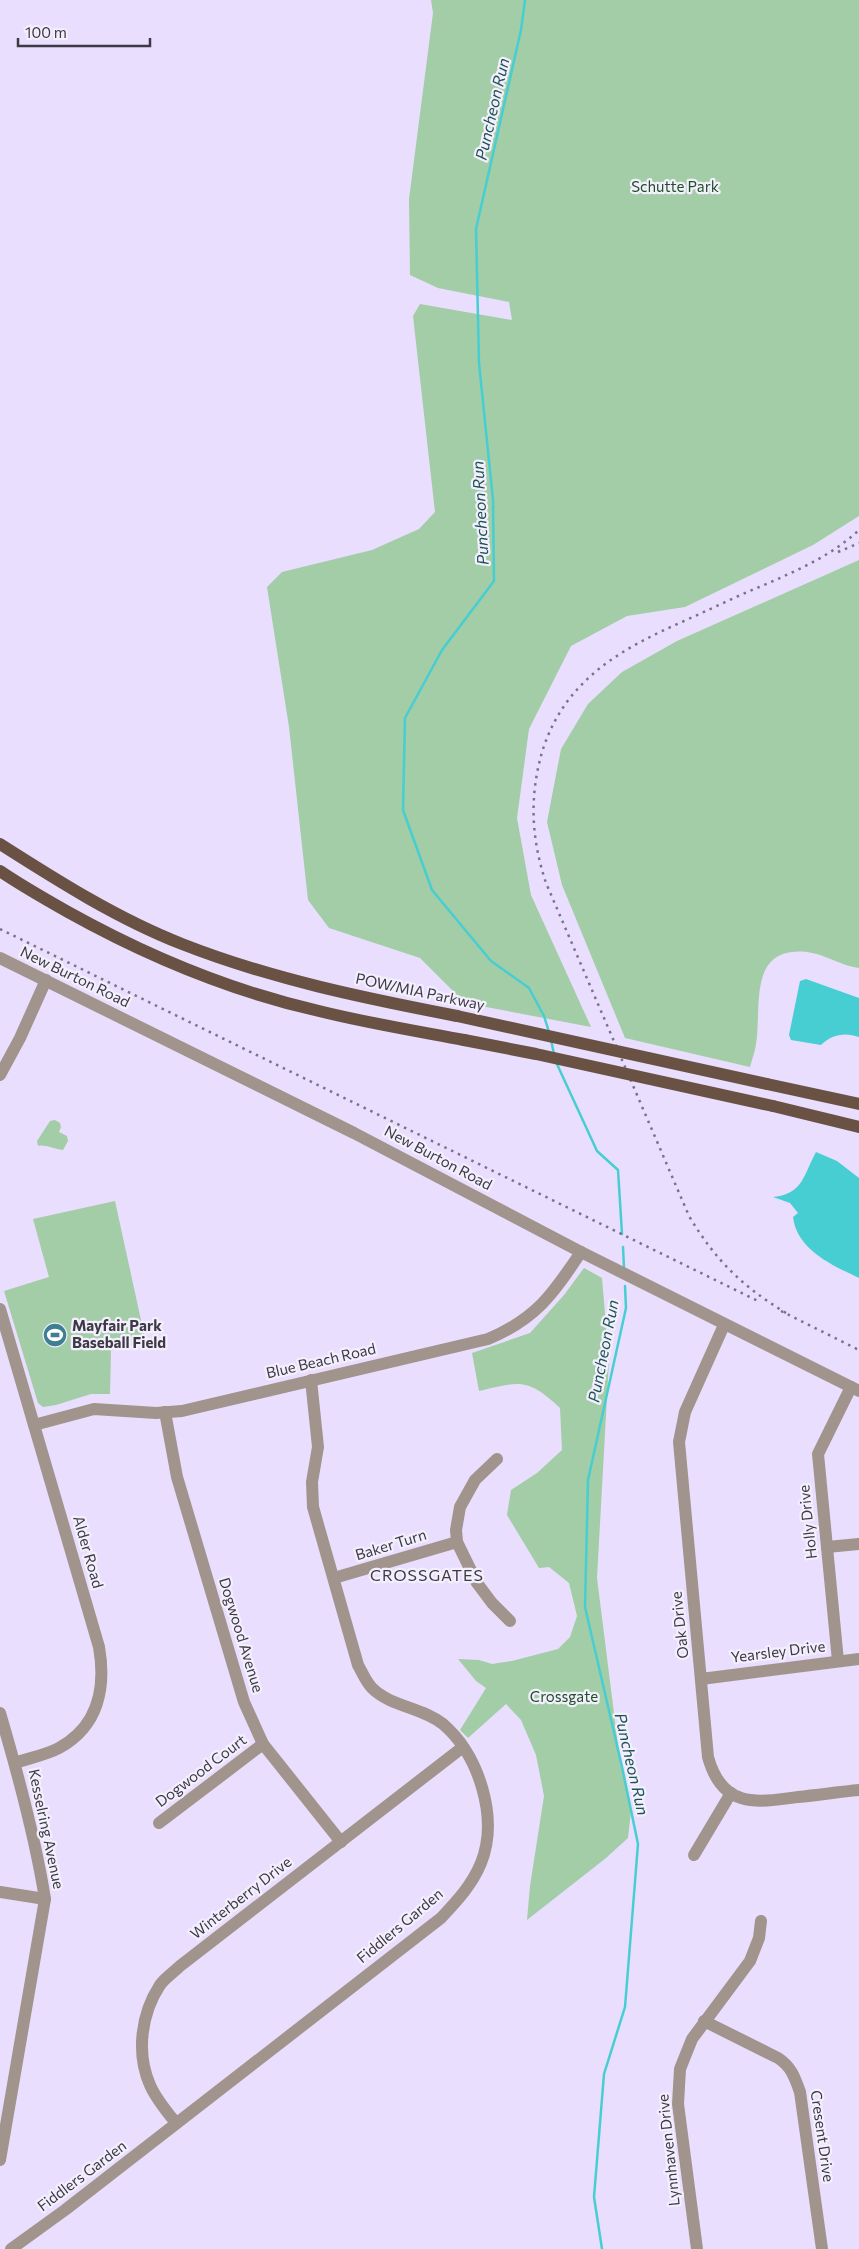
<svg xmlns="http://www.w3.org/2000/svg" width="859" height="2249" viewBox="0 0 859 2249" font-family="Commissioner,sans-serif">
	<style>
		.green { fill: #a2cda7 }
		.water { fill: #47ced2 }
		.lines { fill: none; stroke-linecap: round; stroke-linejoin: round }
		.stream { stroke: #47ced2; stroke-width: 2.5 }
		.minor { stroke: #a1948c; stroke-width: 12 }
		.major { stroke: #695244; stroke-width: 12 }
		.rail { stroke: #7a7387; stroke-width: 2.5; stroke-dasharray: 2.5 5; stroke-linecap: butt }
		.major-bridge { stroke: #695244; stroke-width: 12 }
		.labels { text-anchor: middle; stroke-width: 4.5; stroke-linejoin: round; paint-order: stroke }
		.park-label { font-size: 15px; fill: #1e5028; stroke: #f3effc }
		.street-label { font-size: 15px; fill: #3d3945; stroke: #f3effc }
		.poi-label { font-size: 15px; font-weight: bold; fill: #3d3945; stroke: #f3effc; text-anchor: start }
		.water-label { font-size: 16px; font-style: italic; fill: #1c5456; stroke: #f3effc }
		.neighbourhood-label { font-size: 16px; letter-spacing: 1px; fill: #3d3945; stroke: #f3effc }
	</style>
	<rect width="100%" height="100%" fill="#e9defe"/>
	<!-- green -->
	<g class="green">
		<path d="M 431,0 L 859,0 L 859,516 L 813,545 L 685,607 L 627,616 L 571,646 L 529,729 L 517,818 L 531,895 L 591,1027 L 465,1003 L 420,958 L 329,928 L 308,900 L 289,727 L 267,587 L 282,572 L 372,550 L 419,529 L 435,512 L 413,316 L 420,304 L 512,320 L 509,302 L 438,288 L 410,275 L 409,199 L 433,13 Z"/>
		<path d="M 859,560 L 859,968 C 841,966 825,954 807,952 C 747,946 762,1007 756,1044 C 755,1052 752,1059 750,1067 L 625,1038 L 562,885 L 547,822 L 561,749 L 588,704 L 622,672 L 677,641 Z"/>
		<path d="M 55,1120 L 60,1123 L 61,1127 L 59,1132 L 67,1136 L 68,1141 L 63,1150 C 54,1149 45,1144 38,1146 L 37,1141 L 50,1121 Z"/>
		<path d="M 115,1201 L 146,1343 L 111,1350 L 110,1394 L 91,1394 L 56,1405 L 43,1407 L 38,1403 L 4,1291 L 49,1277 L 33,1219 Z"/>
		<path d="M 584,1268 L 602,1278 L 609,1361 L 597,1578 L 619,1753 L 631,1811 L 628,1838 L 606,1858 L 527,1920 L 530,1886 L 544,1796 L 536,1755 L 521,1720 L 506,1704 L 468,1738 L 460,1730 L 486,1688 L 476,1681 L 458,1659 L 479,1660 L 492,1664 L 512,1661 L 558,1649 L 570,1637 L 577,1616 L 569,1583 L 549,1567 L 539,1568 L 507,1515 L 511,1490 L 537,1473 L 562,1450 L 560,1408 C 528,1378 520,1381 479,1391 L 472,1353 L 530,1333 L 564,1295 Z"/>
	</g>
	<!-- water -->
	<g class="water">
		<path d="M 806,979 L 859,998 L 859,1037 C 845,1032 832,1034 821,1045 L 791,1040 L 789,1035 L 800,981 Z"/>
		<path d="M 816,1152 L 837,1161 L 859,1178 L 859,1278 C 832,1265 797,1250 793,1217 L 798,1213 L 790,1203 L 773,1197 C 803,1194 803,1176 816,1152 Z"/>
	</g>
	<g class="lines">
		<!-- stream -->
		<g class="stream">
			<path d="M 525,0 L 521,30 L 476,229 L 479,363 L 493,500 L 494,581 L 442,650 L 405,718 L 403,810 L 432,890 L 491,961 L 529,988 L 544,1016 L 549,1032"/>
			<path d="M 551,1040 L 554,1054"/>
			<path d="M 556,1062 L 597,1151 L 618,1170 L 622,1234"/>
			<path d="M 623,1247 L 624,1268"/>
			<path d="M 602,2249 L 594,2197 L 604,2074 L 625,2007 L 638,1844 L 622,1767 L 585,1607 L 588,1480 L 626,1308 L 625,1286"/>
		</g>
		<!-- minor -->
		<g class="minor">
			<path d="M 0,958 L 354,1133 L 581,1252 L 859,1391"/>
			<path d="M 0,1075 L 20,1038 L 46,980"/>
			<path d="M 0,1309 L 99,1647 C 106,1687 99,1726 59,1748 C 46,1755 29,1758 15,1763"/>
			<path d="M 724,1325 L 685,1412 L 679,1442 L 708,1757 C 722,1808 755,1803 798,1797 C 818,1795 839,1792 859,1790"/>
			<path d="M 165,1412 L 177,1477 L 244,1702 L 263,1744 L 341,1842"/>
			<path d="M 34,1425 L 94,1409 L 156,1413 L 182,1411 L 488,1339 C 536,1319 553,1294 581,1252"/>
			<path d="M 497,1459 L 475,1480 L 460,1507 L 456,1530 L 457,1542 L 477,1583 L 492,1603 L 510,1621"/>
			<path d="M 827,1547 L 859,1544"/>
			<path d="M 334,1578 L 457,1542"/>
			<path d="M 838,1661 L 818,1454 L 851,1387"/>
			<path d="M 701,1679 L 859,1659"/>
			<path d="M 0,1713 C 18,1774 35,1836 45,1899 L 0,2160"/>
			<path d="M 159,1823 L 263,1744"/>
			<path d="M 694,1855 L 731,1793"/>
			<path d="M 0,1892 L 45,1899"/>
			<path d="M 704,2021 L 778,2058 C 791,2066 795,2078 800,2092 L 822,2249"/>
			<path d="M 176,2123 C 167,2112 156,2099 150,2085 C 136,2053 141,2014 160,1985 C 165,1978 174,1972 180,1966 L 463,1747"/>
			<path d="M 11,2249 L 65,2210 L 441,1918 C 457,1901 472,1885 481,1863 C 499,1818 479,1755 443,1724 C 422,1707 391,1707 372,1688 C 366,1682 362,1672 358,1665 L 313,1507 L 312,1482 L 318,1447 L 311,1380"/>
			<path d="M 697,2249 L 678,2104 L 680,2069 L 692,2039 L 750,1961 L 759,1938 L 761,1921"/>
		</g>
		<!-- major -->
		<g class="major">
			<path d="M 0,844 C 58,881 118,919 182,944 C 271,979 364,998 457,1016"/>
			<path d="M 0,871 C 22,886 45,899 68,912 C 147,956 231,991 319,1011 C 367,1023 416,1031 464,1040"/>
			<path d="M 767,1084 L 859,1104"/>
			<path d="M 773,1106 L 859,1127"/>
		</g>
		<!-- rail -->
		<g class="rail">
			<path d="M 838,552 L 859,543"/>
			<path d="M 0,929 L 758,1301"/>
			<path d="M 781,1311 L 859,1350"/>
			<path d="M 786,1313 C 742,1286 716,1261 689,1216 L 546,883 C 531,838 529,795 543,749 C 566,679 621,649 684,621 C 711,609 737,596 764,585 C 798,570 831,556 859,530"/>
		</g>
		<!-- major-bridge -->
		<g class="major-bridge">
			<path d="M 457,1016 L 767,1084"/>
			<path d="M 464,1040 L 536,1054 L 773,1106"/>
		</g>
	</g>
	<!-- icons -->
	<defs>
		<g id="stadium-disc" transform="scale(1.25)"><circle r="9.5" fill="#3f7f92" stroke="#f3effc"/><path d="M0-5a6.5 5 0 1 0 0 10a6.5 5 0 1 0 0-10ZM-3.5-1.8h7v3.6h-7Z" fill="#fff"/></g>
	</defs>
	<g fill-rule="evenodd">
		<use href="#stadium-disc" x="55" y="1335"/>
	</g>
	<g class="labels">
		<!-- park labels -->
		<g class="park-label">
			<text x="675" y="192">Schutte Park</text>
			<text x="564" y="1702">Crossgate</text>
		</g>
		<!-- street labels -->
		<g class="street-label">
			<text transform="translate(75 977) rotate(26)" y="5">New Burton Road</text>
			<text transform="translate(420 992) rotate(12)" y="5">POW/MIA Parkway</text>
			<text transform="translate(438 1158) rotate(28)" y="5">New Burton Road</text>
			<text transform="translate(321 1361) rotate(-13)" y="5">Blue Beach Road</text>
			<text transform="translate(808 1522) rotate(-96)" y="5">Holly Drive</text>
			<text transform="translate(391 1545) rotate(-17)" y="5">Baker Turn</text>
			<text transform="translate(88 1552) rotate(74)" y="5">Alder Road</text>
			<text transform="translate(680 1625) rotate(-96)" y="5">Oak Drive</text>
			<text transform="translate(241 1635) rotate(73)" y="5">Dogwood Avenue</text>
			<text transform="translate(778 1652) rotate(-7)" y="5">Yearsley Drive</text>
			<text transform="translate(201 1771) rotate(-37)" y="5">Dogwood Court</text>
			<text transform="translate(46 1829) rotate(78)" y="5">Kesselring Avenue</text>
			<text transform="translate(241 1898) rotate(-38)" y="5">Winterberry Drive</text>
			<text transform="translate(400 1926) rotate(-40)" y="5">Fiddlers Garden</text>
			<text transform="translate(822 2136) rotate(82)" y="5">Cresent Drive</text>
			<text transform="translate(669 2150) rotate(-96)" y="5">Lynnhaven Drive</text>
			<text transform="translate(82 2176) rotate(-37)" y="5">Fiddlers Garden</text>
		</g>
		<!-- poi labels -->
		<g class="poi-label">
			<text x="72" y="1331">Mayfair Park<tspan x="72" dy="17">Baseball Field</tspan></text>
		</g>
		<!-- water labels -->
		<g class="water-label">
			<text transform="translate(492 109) rotate(-77)" y="6">Puncheon Run</text>
			<text transform="translate(480 513) rotate(-93)" y="6">Puncheon Run</text>
			<text transform="translate(603 1351) rotate(-79)" y="6">Puncheon Run</text>
			<text transform="translate(632 1764) rotate(77)" y="6">Puncheon Run</text>
		</g>
		<!-- neighbourhood labels -->
		<g class="neighbourhood-label">
			<text x="427" y="1581">CROSSGATES</text>
		</g>
	</g>
	<!-- scale -->
	<path d="M18 38v8h132v-8" fill="none" stroke="#3d3945" stroke-width="2.5"/>
	<text x="25" y="38" font-size="15" fill="#3d3945" stroke="#f3effc" stroke-width="4" paint-order="stroke">100 m</text>
</svg>
